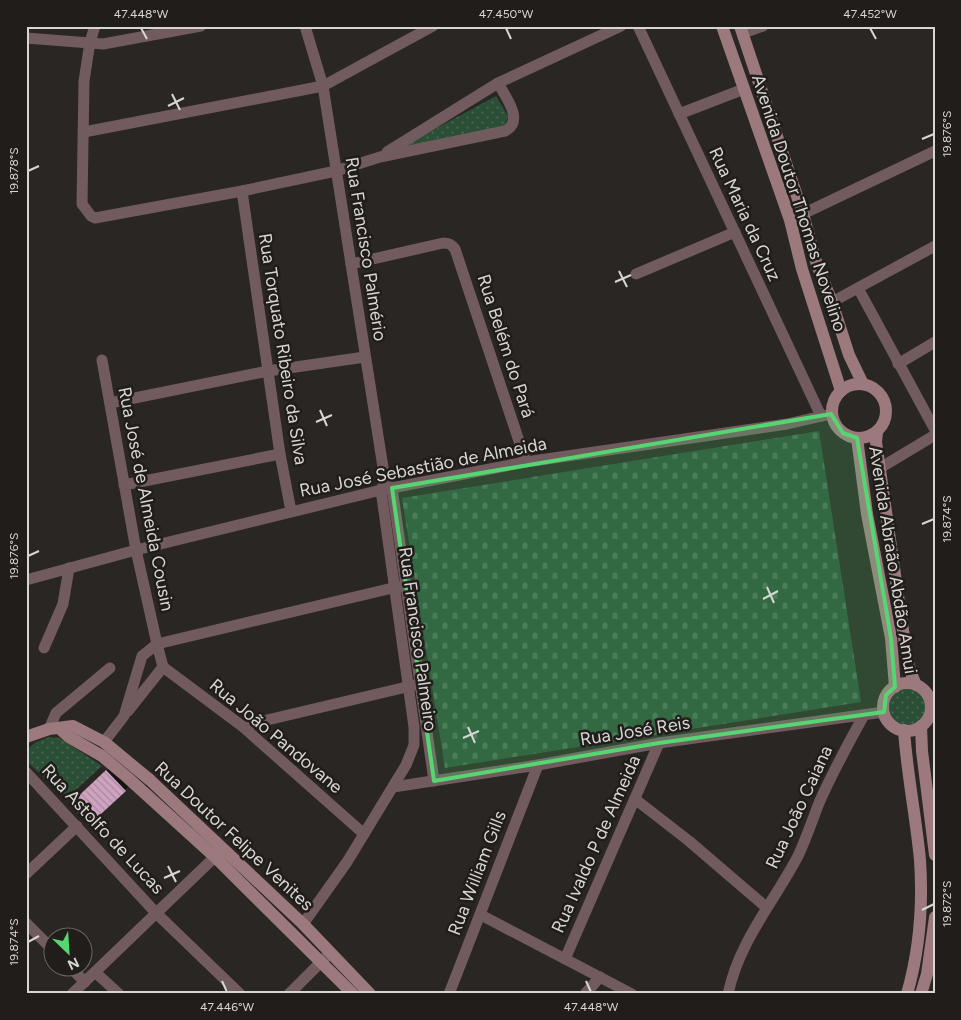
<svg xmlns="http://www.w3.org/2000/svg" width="961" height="1020" viewBox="0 0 961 1020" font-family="Figtree,sans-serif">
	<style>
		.cemetery { fill: url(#cemetery-stones) }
		.park { fill: url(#park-dots) }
		.shadow { fill: #0007 }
		.building { fill: url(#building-back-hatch) }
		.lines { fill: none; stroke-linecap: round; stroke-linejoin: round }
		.street { stroke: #715b5e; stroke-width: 11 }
		.secondary { stroke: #9b797d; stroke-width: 12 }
		.marked { fill: #55d672; fill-opacity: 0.2; stroke: #55d672; stroke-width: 4; stroke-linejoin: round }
		.ticks { fill: none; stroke: #d8d6d4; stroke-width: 2 }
		.labels { text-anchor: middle; stroke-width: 5; stroke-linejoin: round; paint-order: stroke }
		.street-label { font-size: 18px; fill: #d8d6d4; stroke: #201d1a }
		.neatline { fill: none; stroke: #d8d6d4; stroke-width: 2 }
		.ticks-label { font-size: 12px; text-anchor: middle; fill: #d8d6d4 }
	</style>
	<defs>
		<pattern id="cemetery-stones" width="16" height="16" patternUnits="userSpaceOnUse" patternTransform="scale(1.25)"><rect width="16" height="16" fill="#2b4e36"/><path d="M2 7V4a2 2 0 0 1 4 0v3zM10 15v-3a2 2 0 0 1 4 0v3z" fill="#496752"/></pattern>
		<pattern id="park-dots" width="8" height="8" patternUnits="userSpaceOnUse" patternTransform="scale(1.25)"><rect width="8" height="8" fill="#2b4e36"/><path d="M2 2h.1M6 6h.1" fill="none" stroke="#496752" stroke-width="1.8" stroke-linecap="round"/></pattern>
		<pattern id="building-back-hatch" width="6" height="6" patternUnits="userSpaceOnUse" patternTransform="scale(1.25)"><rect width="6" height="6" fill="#cea3c0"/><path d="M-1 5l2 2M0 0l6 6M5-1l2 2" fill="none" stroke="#ab8aa0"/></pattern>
	</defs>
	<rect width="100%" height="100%" fill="#292624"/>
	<!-- cemetery -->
	<path class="cemetery" d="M 819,431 L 861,702 L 445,768 L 402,498 Z"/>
	<!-- park -->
	<g class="park">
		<path d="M 496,96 L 508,116 L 505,126 L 399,150 L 405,145 Z"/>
		<circle cx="908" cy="707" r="19"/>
		<path d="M 49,737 L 60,738 L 102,766 L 67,798 L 26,761 L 26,750 L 36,742 Z"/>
	</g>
	<!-- shadow -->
	<path class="shadow" d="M 111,767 L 129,786 L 90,823 L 72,804 Z"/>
	<!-- building -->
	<path class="building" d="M 106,770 L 126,791 L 89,825 L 70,804 Z"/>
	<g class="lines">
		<!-- street -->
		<g class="street">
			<path d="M 95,26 L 90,42 L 84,81 L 82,204 L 91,216 L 95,218 L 242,191 L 336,171 L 380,157 L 505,131 C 525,121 505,96 498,83"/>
			<path d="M 305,26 L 323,86 L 385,480 L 392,488 L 434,781"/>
			<path d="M 638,26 L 821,416"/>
			<path d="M 743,33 L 763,26"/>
			<path d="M 26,38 L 103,44 L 201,26"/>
			<path d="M 679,114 L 744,89"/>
			<path d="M 84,132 L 323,86 L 433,26"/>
			<path d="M 387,152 L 498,83 L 621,26"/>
			<path d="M 242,191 L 280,454 L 291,511"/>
			<path d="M 790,220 L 935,151"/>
			<path d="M 351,264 L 443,243 C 449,243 451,244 455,249 L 526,462"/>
			<path d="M 636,274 L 735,232"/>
			<path d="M 858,288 L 935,430"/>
			<path d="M 832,302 L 935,246"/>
			<path d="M 102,360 L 136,550 L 157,644 L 142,656 L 124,716 L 104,742"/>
			<path d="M 898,364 L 935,342"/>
			<path d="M 110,403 L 268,371 L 365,357"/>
			<path d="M 880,468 L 935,435"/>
			<path d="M 124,485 L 280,454"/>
			<path d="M 26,580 L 136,550 L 381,490 L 526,462 L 787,424 L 831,414"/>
			<path d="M 44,648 L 63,604 L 69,568"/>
			<path d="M 163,667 L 242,726 L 364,834"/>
			<path d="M 128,711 L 163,667 L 157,644 L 401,586"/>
			<path d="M 242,726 L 415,685"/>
			<path d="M 49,729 L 56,713 L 110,668"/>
			<path d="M 26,772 L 156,913 L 240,994"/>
			<path d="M 393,787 L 538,765 L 659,743 L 884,712"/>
			<path d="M 635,799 L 689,841 L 766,907"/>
			<path d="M 26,874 L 77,826"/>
			<path d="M 481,915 L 632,994"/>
			<path d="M 26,923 L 52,949"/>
			<path d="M 303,924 L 347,862 L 406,765 L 414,745 L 414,727 L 381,490 L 384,484"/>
			<path d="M 565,959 L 659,743"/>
			<path d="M 71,968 L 85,982"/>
			<path d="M 95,972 L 119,994"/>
			<path d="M 72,994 L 221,851"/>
			<path d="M 289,994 L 327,956"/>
			<path d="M 449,994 L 538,765"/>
			<path d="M 585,994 L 600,977"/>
			<path d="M 728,994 C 739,941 774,902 798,856 C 806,839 812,821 819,803 C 832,773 848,744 864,715"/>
		</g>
		<!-- secondary -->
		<g class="secondary">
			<path d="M 722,26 L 790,220 L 802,269 L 841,391"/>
			<path d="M 740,26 L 803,214 L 817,265 L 832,302 L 849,355 L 863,384"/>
			<circle cx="859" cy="411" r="27"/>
			<path d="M 877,432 L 876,442 L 907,658 L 911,673 L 916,685"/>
			<path d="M 857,438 L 867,514 L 891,638 L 895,687"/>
			<circle cx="907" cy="707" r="24"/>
			<path d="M 921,726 L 922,751 L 935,855"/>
			<path d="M 59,728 L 69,737 L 102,756 L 128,778 L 215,857 L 353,994"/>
			<path d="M 904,730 C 907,774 916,817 920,860 C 923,904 919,952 907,994"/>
			<path d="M 26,737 L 49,729 L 73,726 L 104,742 L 150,780 L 303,924 L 370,994"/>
			<path d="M 921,994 L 927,974 L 935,917"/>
		</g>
	</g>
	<!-- marked area -->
	<path class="marked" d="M 831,414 L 843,433 L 857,438 L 891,638 L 895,687 L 886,695 L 884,712 L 659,743 L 434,781 L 392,488 Z"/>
	<!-- ticks -->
	<path class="ticks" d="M 141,28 L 147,39M 506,28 L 511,39M 870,28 L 876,39M 172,94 L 180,110M 168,106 L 184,98M 922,139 L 934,134M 28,171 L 39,166M 619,271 L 627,287M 615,282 L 631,275M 320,410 L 327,426M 316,422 L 332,415M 922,524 L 934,519M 28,556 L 39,551M 767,587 L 774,603M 763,599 L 778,591M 468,727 L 475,743M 463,738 L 479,731M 168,866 L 176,882M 164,878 L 180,871M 922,910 L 934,904M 28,942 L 39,936M 222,981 L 227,992M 586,981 L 591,992"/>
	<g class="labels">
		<!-- street labels -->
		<g class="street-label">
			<text transform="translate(799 203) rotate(72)" y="6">Avenida Doutor Thomas Novelino</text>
			<text transform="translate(745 214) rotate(65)" y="6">Rua Maria da Cruz</text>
			<text transform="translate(366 249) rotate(81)" y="6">Rua Francisco Palmério</text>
			<text transform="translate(506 346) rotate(72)" y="6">Rua Belém do Pará</text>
			<text transform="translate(283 349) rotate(81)" y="6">Rua Torquato Ribeiro da Silva</text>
			<text transform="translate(423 467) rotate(-11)" y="6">Rua José Sebastião de Almeida</text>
			<text transform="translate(146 499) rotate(79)" y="6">Rua José de Almeida Cousin</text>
			<text transform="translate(893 560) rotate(81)" y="6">Avenida Abraão Abdão Amui</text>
			<text transform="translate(418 639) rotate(82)" y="6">Rua Francisco Palmeiro</text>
			<text transform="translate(635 731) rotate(-9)" y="6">Rua José Reis</text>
			<text transform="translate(276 736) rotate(40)" y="6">Rua João Pandovane</text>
			<text transform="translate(799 807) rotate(-65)" y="6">Rua João Caiana</text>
			<text transform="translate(103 829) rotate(47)" y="6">Rua Astolfo de Lucas</text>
			<text transform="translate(234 836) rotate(43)" y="6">Rua Doutor Felipe Venites</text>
			<text transform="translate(596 844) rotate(-66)" y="6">Rua Ivaldo P de Almeida</text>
			<text transform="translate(477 873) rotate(-69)" y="6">Rua William Gills</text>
		</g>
	</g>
	<!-- border -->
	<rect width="961" height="1020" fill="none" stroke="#201d1a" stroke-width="55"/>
	<!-- north arrow -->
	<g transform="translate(68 952) rotate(155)"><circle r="24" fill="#201d1a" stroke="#6a6764"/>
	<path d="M0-4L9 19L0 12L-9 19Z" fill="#55d672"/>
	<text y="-8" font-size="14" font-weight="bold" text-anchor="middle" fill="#d8d6d4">N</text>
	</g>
	<rect x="28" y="28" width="906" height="964" class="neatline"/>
	<g class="ticks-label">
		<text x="141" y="18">47.448°W</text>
		<text x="506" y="18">47.450°W</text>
		<text x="870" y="18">47.452°W</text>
		<text transform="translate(947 134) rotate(-90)" y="4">19.876°S</text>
		<text transform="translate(14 171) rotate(-90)" y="4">19.878°S</text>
		<text transform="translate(947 519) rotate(-90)" y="4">19.874°S</text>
		<text transform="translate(14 556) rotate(-90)" y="4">19.876°S</text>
		<text transform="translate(947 904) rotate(-90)" y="4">19.872°S</text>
		<text transform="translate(14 942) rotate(-90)" y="4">19.874°S</text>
		<text x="227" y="1011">47.446°W</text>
		<text x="591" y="1011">47.448°W</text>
	</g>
</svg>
